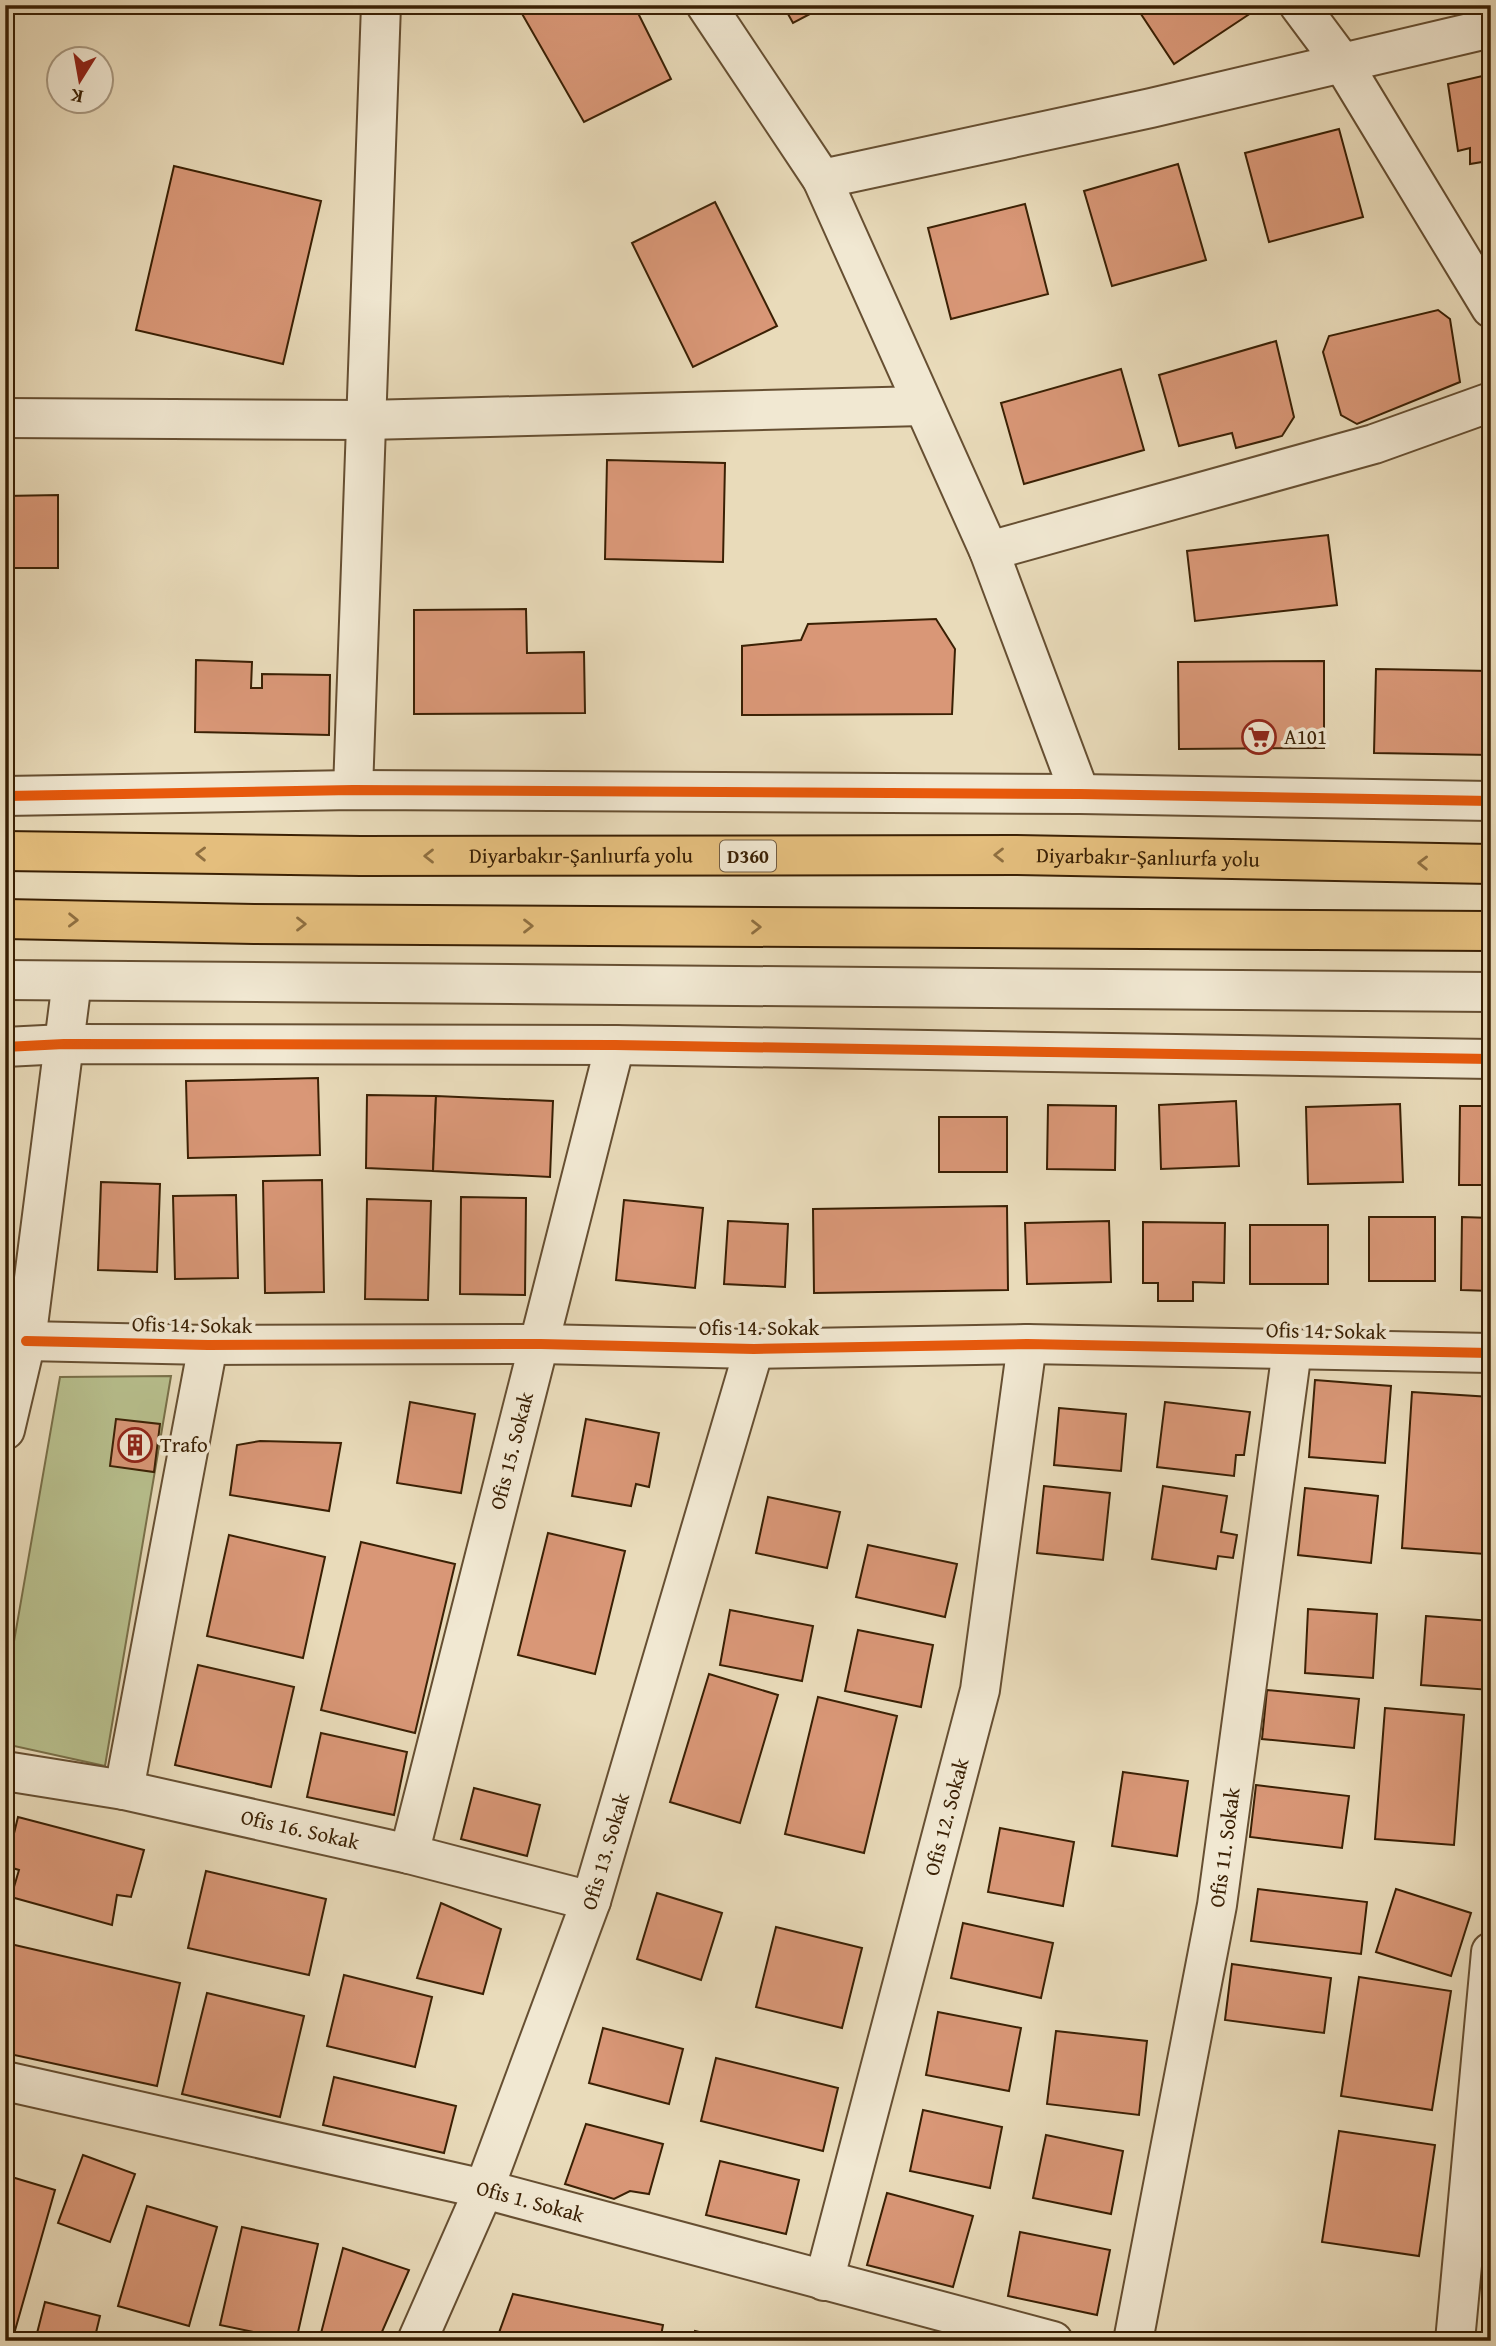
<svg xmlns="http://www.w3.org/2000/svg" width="1496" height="2346" viewBox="0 0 1496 2346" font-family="'Gentium Book Plus',serif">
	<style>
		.green { fill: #b8c08e; stroke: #797049; stroke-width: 2 }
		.building { fill: #d99777; stroke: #3a2004; stroke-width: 2 }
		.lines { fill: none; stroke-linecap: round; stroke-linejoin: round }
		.minor-casing { stroke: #664f32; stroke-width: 42 }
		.highway-casing { stroke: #3a2004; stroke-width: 42 }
		.minor { stroke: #f1e8d2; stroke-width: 38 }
		.highway { stroke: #e4be7d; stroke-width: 38 }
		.cycleway-casing { stroke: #f1e8d2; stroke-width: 15 }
		.cycleway { stroke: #e8590c; stroke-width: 10 }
		.oneway { stroke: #8f6f40 }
		.labels { text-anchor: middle; stroke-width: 7; stroke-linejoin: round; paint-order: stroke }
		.shield { fill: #f1e8d2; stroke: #715c42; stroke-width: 2 }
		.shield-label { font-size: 19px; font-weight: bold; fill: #3a2004 }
		.poi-label { font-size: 21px; fill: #3a2004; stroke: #f1e8d2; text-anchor: start }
		.street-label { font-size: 21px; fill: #3a2004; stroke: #f1e8d2 }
	</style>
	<rect width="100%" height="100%" fill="#e9dbba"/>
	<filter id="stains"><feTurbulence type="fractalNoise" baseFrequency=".00286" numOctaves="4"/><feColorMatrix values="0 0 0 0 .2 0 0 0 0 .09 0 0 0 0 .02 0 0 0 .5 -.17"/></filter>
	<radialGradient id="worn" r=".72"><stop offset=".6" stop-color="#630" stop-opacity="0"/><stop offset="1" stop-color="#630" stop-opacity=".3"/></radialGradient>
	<!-- green -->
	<path class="green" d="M 171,1376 L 105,1766 L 5,1744 L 5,1693 L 60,1377 Z"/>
	<!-- building -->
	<g class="building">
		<path d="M 517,5 L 634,5 L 671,79 L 584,122 Z"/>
		<path d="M 783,5 L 827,5 L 793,23 Z"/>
		<path d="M 1135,5 L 1246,5 L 1251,13 L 1174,64 Z"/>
		<path d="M 1491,74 L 1491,169 L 1487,170 L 1488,161 L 1470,164 L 1470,148 L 1458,151 L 1448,84 Z"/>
		<path d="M 1339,129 L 1363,217 L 1269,242 L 1245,153 Z"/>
		<path d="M 1178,164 L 1206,260 L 1112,286 L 1084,191 Z"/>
		<path d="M 174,166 L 321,201 L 283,364 L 136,330 Z"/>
		<path d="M 715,202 L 777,326 L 693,367 L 632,243 Z"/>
		<path d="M 1025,204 L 1048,294 L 951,319 L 928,228 Z"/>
		<path d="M 1438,310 L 1450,319 L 1460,382 L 1357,424 L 1341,415 L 1323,352 L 1329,336 Z"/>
		<path d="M 1276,341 L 1294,417 L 1282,436 L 1236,448 L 1232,433 L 1179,446 L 1159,375 Z"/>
		<path d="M 1121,369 L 1144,450 L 1024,484 L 1001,403 Z"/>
		<path d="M 607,460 L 725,463 L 723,562 L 605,559 Z"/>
		<path d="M 58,495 L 58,568 L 5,568 L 5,496 Z"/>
		<path d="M 1328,535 L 1337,605 L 1195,621 L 1187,551 Z"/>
		<path d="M 526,609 L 527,653 L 584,652 L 585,713 L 414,714 L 414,610 Z"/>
		<path d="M 936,619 L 955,649 L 952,714 L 742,715 L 742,646 L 801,640 L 808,624 Z"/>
		<path d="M 196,660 L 252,662 L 251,688 L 262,688 L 262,674 L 330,675 L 329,735 L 195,732 Z"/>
		<path d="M 1324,661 L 1324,748 L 1179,749 L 1178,662 Z"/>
		<path d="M 1376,669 L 1491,671 L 1491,755 L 1374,753 Z"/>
		<path d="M 318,1078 L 320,1155 L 188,1158 L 186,1081 Z"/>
		<path d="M 367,1095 L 436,1096 L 433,1171 L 366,1168 Z"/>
		<path d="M 436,1096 L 553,1101 L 550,1177 L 433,1171 Z"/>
		<path d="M 1236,1101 L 1239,1166 L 1161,1169 L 1159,1105 Z"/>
		<path d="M 1400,1104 L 1403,1182 L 1308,1184 L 1306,1107 Z"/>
		<path d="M 1048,1105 L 1116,1106 L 1115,1170 L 1047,1169 Z"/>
		<path d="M 1460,1106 L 1491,1106 L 1491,1185 L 1459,1185 Z"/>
		<rect x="939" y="1117" width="68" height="55"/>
		<path d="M 322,1180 L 324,1292 L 265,1293 L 263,1181 Z"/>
		<path d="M 101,1182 L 160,1184 L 157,1272 L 98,1270 Z"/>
		<path d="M 236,1195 L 238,1278 L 175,1279 L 173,1196 Z"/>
		<path d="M 461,1197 L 526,1198 L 525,1295 L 460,1294 Z"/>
		<path d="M 367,1199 L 431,1201 L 428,1300 L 365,1299 Z"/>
		<path d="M 624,1200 L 703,1208 L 695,1288 L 616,1280 Z"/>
		<path d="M 1007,1206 L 1008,1290 L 814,1293 L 813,1209 Z"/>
		<rect x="1369" y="1217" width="66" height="64"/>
		<path d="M 1462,1217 L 1491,1218 L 1491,1291 L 1461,1290 Z"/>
		<path d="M 728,1221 L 788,1224 L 785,1287 L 724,1284 Z"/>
		<path d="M 1109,1221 L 1111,1282 L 1027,1284 L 1025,1223 Z"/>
		<path d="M 1143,1222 L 1225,1223 L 1224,1283 L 1193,1282 L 1193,1301 L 1158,1301 L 1158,1283 L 1143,1283 Z"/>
		<rect x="1250" y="1225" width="78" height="59"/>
		<path d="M 1315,1380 L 1391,1386 L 1385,1463 L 1309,1457 Z"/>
		<path d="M 1412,1392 L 1491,1397 L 1491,1473 L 1485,1554 L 1402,1548 Z"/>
		<path d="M 410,1402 L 475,1414 L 461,1493 L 397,1483 Z"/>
		<path d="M 1165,1402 L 1250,1412 L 1244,1455 L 1236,1455 L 1234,1476 L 1157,1467 Z"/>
		<path d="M 1059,1408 L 1126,1414 L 1121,1471 L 1054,1465 Z"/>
		<path d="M 116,1419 L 160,1424 L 154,1472 L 110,1466 Z"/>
		<path d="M 586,1419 L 659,1433 L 649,1487 L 636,1484 L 631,1506 L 572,1496 Z"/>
		<path d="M 260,1441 L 341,1443 L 329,1511 L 230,1495 L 237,1445 Z"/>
		<path d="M 1044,1486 L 1110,1493 L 1103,1560 L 1037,1553 Z"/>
		<path d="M 1163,1486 L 1227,1496 L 1221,1532 L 1237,1535 L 1233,1558 L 1218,1556 L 1216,1569 L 1152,1559 Z"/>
		<path d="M 1305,1488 L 1378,1496 L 1371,1563 L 1298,1555 Z"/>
		<path d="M 768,1497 L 840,1512 L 827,1568 L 756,1553 Z"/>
		<path d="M 548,1533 L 625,1551 L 595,1674 L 518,1655 Z"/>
		<path d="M 229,1535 L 325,1557 L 303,1658 L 207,1636 Z"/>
		<path d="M 361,1542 L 455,1564 L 415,1733 L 321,1710 Z"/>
		<path d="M 868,1545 L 957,1564 L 945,1617 L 856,1597 Z"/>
		<path d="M 1308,1609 L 1377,1614 L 1373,1678 L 1305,1673 Z"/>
		<path d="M 730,1610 L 813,1626 L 802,1681 L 720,1665 Z"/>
		<path d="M 1426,1616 L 1491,1621 L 1491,1690 L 1421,1685 Z"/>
		<path d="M 858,1630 L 933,1645 L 921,1707 L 845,1691 Z"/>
		<path d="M 198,1665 L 294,1687 L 271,1787 L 175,1765 Z"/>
		<path d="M 709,1674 L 778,1695 L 740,1823 L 670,1802 Z"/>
		<path d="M 1267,1690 L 1359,1699 L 1354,1748 L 1262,1739 Z"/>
		<path d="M 818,1697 L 897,1716 L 864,1853 L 785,1834 Z"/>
		<path d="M 1385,1708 L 1464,1715 L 1454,1845 L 1375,1839 Z"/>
		<path d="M 321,1733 L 407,1752 L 394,1815 L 307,1797 Z"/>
		<path d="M 1123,1772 L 1188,1781 L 1177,1856 L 1112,1846 Z"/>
		<path d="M 1256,1785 L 1349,1796 L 1342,1848 L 1250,1837 Z"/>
		<path d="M 474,1788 L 540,1805 L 527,1856 L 461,1839 Z"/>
		<path d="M 18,1817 L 144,1850 L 131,1897 L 117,1895 L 112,1925 L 11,1897 L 19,1870 L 6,1866 Z"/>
		<path d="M 1000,1828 L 1074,1842 L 1063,1906 L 988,1892 Z"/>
		<path d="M 206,1871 L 326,1899 L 309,1975 L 188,1948 Z"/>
		<path d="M 1258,1889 L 1367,1902 L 1361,1954 L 1251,1941 Z"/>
		<path d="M 1396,1889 L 1471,1913 L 1451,1976 L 1376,1952 Z"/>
		<path d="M 657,1893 L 722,1913 L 701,1980 L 637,1959 Z"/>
		<path d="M 441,1903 L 501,1929 L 483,1994 L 417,1978 Z"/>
		<path d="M 963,1923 L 1053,1943 L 1041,1998 L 951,1978 Z"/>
		<path d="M 776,1927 L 862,1948 L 842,2028 L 756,2007 Z"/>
		<path d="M 6,1943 L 180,1983 L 157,2086 L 5,2053 Z"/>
		<path d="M 1232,1964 L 1331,1978 L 1324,2033 L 1225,2020 Z"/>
		<path d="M 344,1975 L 432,1997 L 415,2067 L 327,2046 Z"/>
		<path d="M 1359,1977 L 1451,1991 L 1432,2110 L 1341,2096 Z"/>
		<path d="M 207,1993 L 304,2016 L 280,2117 L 182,2094 Z"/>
		<path d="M 938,2012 L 1021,2028 L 1009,2091 L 926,2075 Z"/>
		<path d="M 603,2028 L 683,2049 L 669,2104 L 589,2083 Z"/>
		<path d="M 1056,2031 L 1147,2041 L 1139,2115 L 1047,2104 Z"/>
		<path d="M 716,2058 L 838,2088 L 823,2151 L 701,2121 Z"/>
		<path d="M 334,2077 L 456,2106 L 444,2153 L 323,2125 Z"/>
		<path d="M 923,2110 L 1002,2127 L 990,2188 L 910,2171 Z"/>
		<path d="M 586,2124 L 663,2144 L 649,2194 L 630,2191 L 614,2199 L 565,2184 Z"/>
		<path d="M 1339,2131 L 1435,2145 L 1419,2256 L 1322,2242 Z"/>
		<path d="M 1046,2135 L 1123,2151 L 1111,2214 L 1033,2198 Z"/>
		<path d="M 83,2155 L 135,2174 L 110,2242 L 58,2223 Z"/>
		<path d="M 720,2161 L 799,2180 L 786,2234 L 706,2215 Z"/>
		<path d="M 5,2175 L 55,2190 L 12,2341 L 5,2341 Z"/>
		<path d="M 887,2193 L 973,2216 L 953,2287 L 867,2265 Z"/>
		<path d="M 147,2206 L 217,2227 L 189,2326 L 118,2306 Z"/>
		<path d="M 242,2227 L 318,2244 L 296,2341 L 220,2325 Z"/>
		<path d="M 1020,2232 L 1110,2250 L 1097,2315 L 1008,2296 Z"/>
		<path d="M 343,2248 L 409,2270 L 378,2341 L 319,2341 Z"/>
		<path d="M 513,2294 L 663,2325 L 660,2341 L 496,2341 Z"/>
		<path d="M 45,2302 L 100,2316 L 94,2341 L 35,2341 Z"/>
		<path d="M 695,2331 L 737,2341 L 693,2341 Z"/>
	</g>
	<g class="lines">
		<!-- minor casing -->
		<g class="minor-casing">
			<g id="minor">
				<path d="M 706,5 L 822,179 L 989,551 L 1080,794"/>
				<path d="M 1299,5 L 1343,64 L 1491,308"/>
				<path d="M 822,179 L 1151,108 L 1491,28"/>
				<path d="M 5,418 L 366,420 L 923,406"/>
				<path d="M 989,551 L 1374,444 L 1491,402"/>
				<path d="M 353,790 L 381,5"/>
				<path d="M 5,796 L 353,790 L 1080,794 L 1491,801"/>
				<path d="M 5,980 L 1491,992"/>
				<path d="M 5,1047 L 64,1044 L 615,1045 L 1491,1059"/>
				<path d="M 26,1341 L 208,1345 L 541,1344 L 754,1349 L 1027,1344 L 1491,1353"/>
				<path d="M 5,1430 L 26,1341 L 72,981"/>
				<path id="s1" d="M 5,1771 L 124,1790 L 409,1854 L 591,1901"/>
				<path d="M 124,1790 L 208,1345"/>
				<path id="s2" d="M 409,1854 L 615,1045"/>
				<path id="s3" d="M 5,2081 L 484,2189 L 1053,2341"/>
				<path id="s4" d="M 824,2281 L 980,1690 L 1027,1344"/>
				<path id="s5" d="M 417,2341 L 484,2189 L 591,1901 L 754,1349"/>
				<path id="s6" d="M 1133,2341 L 1217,1905 L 1292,1350"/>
				<path d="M 1455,2341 L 1491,1952"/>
			</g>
		</g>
		<!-- highway casing -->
		<g class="highway-casing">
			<g id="highway">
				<path id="s7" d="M 5,851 L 361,856 L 1017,855 L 1491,864"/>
				<path d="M 5,919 L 254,924 L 1491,931"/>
			</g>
		</g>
		<!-- minor -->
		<use href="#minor" class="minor"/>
		<!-- highway -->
		<use href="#highway" class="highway"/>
		<!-- cycleway casing -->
		<g class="cycleway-casing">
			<g id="cycleway">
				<path d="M 5,796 L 353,790 L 1080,794 L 1491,801"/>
				<path d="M 5,1047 L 64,1044 L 615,1045 L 1491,1059"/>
				<path d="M 26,1341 L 208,1345 L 541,1344 L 754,1349 L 1027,1344 L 1491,1353"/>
			</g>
		</g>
		<!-- cycleway -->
		<use href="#cycleway" class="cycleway"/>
	</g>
	<!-- one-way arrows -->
	<defs><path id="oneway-chevron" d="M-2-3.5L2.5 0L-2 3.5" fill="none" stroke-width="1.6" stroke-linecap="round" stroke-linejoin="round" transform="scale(1.75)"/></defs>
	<g class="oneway">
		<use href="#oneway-chevron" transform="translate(201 854) rotate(-179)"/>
		<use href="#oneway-chevron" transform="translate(999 855) rotate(180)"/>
		<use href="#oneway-chevron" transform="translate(429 856) rotate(180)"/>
		<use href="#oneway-chevron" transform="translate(1423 863) rotate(-179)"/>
		<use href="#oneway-chevron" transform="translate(73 920) rotate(1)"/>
		<use href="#oneway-chevron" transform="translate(301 924)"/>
		<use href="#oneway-chevron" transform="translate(528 926)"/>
		<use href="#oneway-chevron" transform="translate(756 927)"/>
	</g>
	<!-- icons -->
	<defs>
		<g id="supermarket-ring" transform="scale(1.75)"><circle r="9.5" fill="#f1e8d2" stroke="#8f2418" stroke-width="1.5"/><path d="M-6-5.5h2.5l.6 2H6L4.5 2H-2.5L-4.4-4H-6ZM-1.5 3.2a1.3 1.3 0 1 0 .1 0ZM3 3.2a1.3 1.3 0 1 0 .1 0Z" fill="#8f2418"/></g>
		<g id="building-ring" transform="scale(1.75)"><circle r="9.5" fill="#f1e8d2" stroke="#8f2418" stroke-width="1.5"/><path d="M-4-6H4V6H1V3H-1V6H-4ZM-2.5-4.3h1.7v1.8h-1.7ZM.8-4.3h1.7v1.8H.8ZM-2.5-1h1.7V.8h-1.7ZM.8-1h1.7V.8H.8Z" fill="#8f2418"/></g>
	</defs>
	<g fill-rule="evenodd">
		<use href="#supermarket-ring" x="1259" y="737"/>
		<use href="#building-ring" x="135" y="1445"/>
	</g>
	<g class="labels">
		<!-- shield labels -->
		<rect class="shield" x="720" y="840.5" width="56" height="31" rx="5"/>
		<g class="shield-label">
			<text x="748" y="863">D360</text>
		</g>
		<!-- poi labels -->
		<g class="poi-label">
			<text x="1284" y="744">A101</text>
			<text x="160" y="1452">Trafo</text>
		</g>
		<!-- street labels -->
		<g class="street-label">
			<text dy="7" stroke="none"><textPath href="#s7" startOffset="576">Diyarbakır-Şanlıurfa yolu</textPath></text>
			<text dy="7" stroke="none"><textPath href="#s7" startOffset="1143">Diyarbakır-Şanlıurfa yolu</textPath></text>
			<text transform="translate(192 1325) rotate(1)" y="7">Ofis 14. Sokak</text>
			<text x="759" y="1335">Ofis 14. Sokak</text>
			<text transform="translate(1326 1331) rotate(1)" y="7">Ofis 14. Sokak</text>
			<text dy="7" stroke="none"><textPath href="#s2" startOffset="416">Ofis 15. Sokak</textPath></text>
			<text dy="7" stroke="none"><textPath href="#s4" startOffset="480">Ofis 12. Sokak</textPath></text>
			<text dy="7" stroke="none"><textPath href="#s1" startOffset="301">Ofis 16. Sokak</textPath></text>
			<text dy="7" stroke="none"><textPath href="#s6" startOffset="502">Ofis 11. Sokak</textPath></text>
			<text dy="7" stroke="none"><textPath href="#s5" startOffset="525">Ofis 13. Sokak</textPath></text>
			<text dy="7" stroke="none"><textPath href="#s3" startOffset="539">Ofis 1. Sokak</textPath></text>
		</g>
	</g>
	<!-- margin -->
	<rect width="1496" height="2346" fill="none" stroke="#e9dbba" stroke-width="28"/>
	<rect x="7" y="7" width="1482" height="2332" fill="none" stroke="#3a2004" stroke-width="3.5"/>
	<rect x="14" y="14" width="1468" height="2318" fill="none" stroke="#3a2004" stroke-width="2"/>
	<!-- north arrow -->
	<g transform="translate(80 80) rotate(191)"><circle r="33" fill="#f1e8d2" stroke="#a89880" stroke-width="2"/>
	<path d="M0-5L12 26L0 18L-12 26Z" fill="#8f2418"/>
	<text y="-10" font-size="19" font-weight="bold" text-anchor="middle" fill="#3a2004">K</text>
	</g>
	<rect width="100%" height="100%" filter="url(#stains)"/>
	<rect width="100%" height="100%" fill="url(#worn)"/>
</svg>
